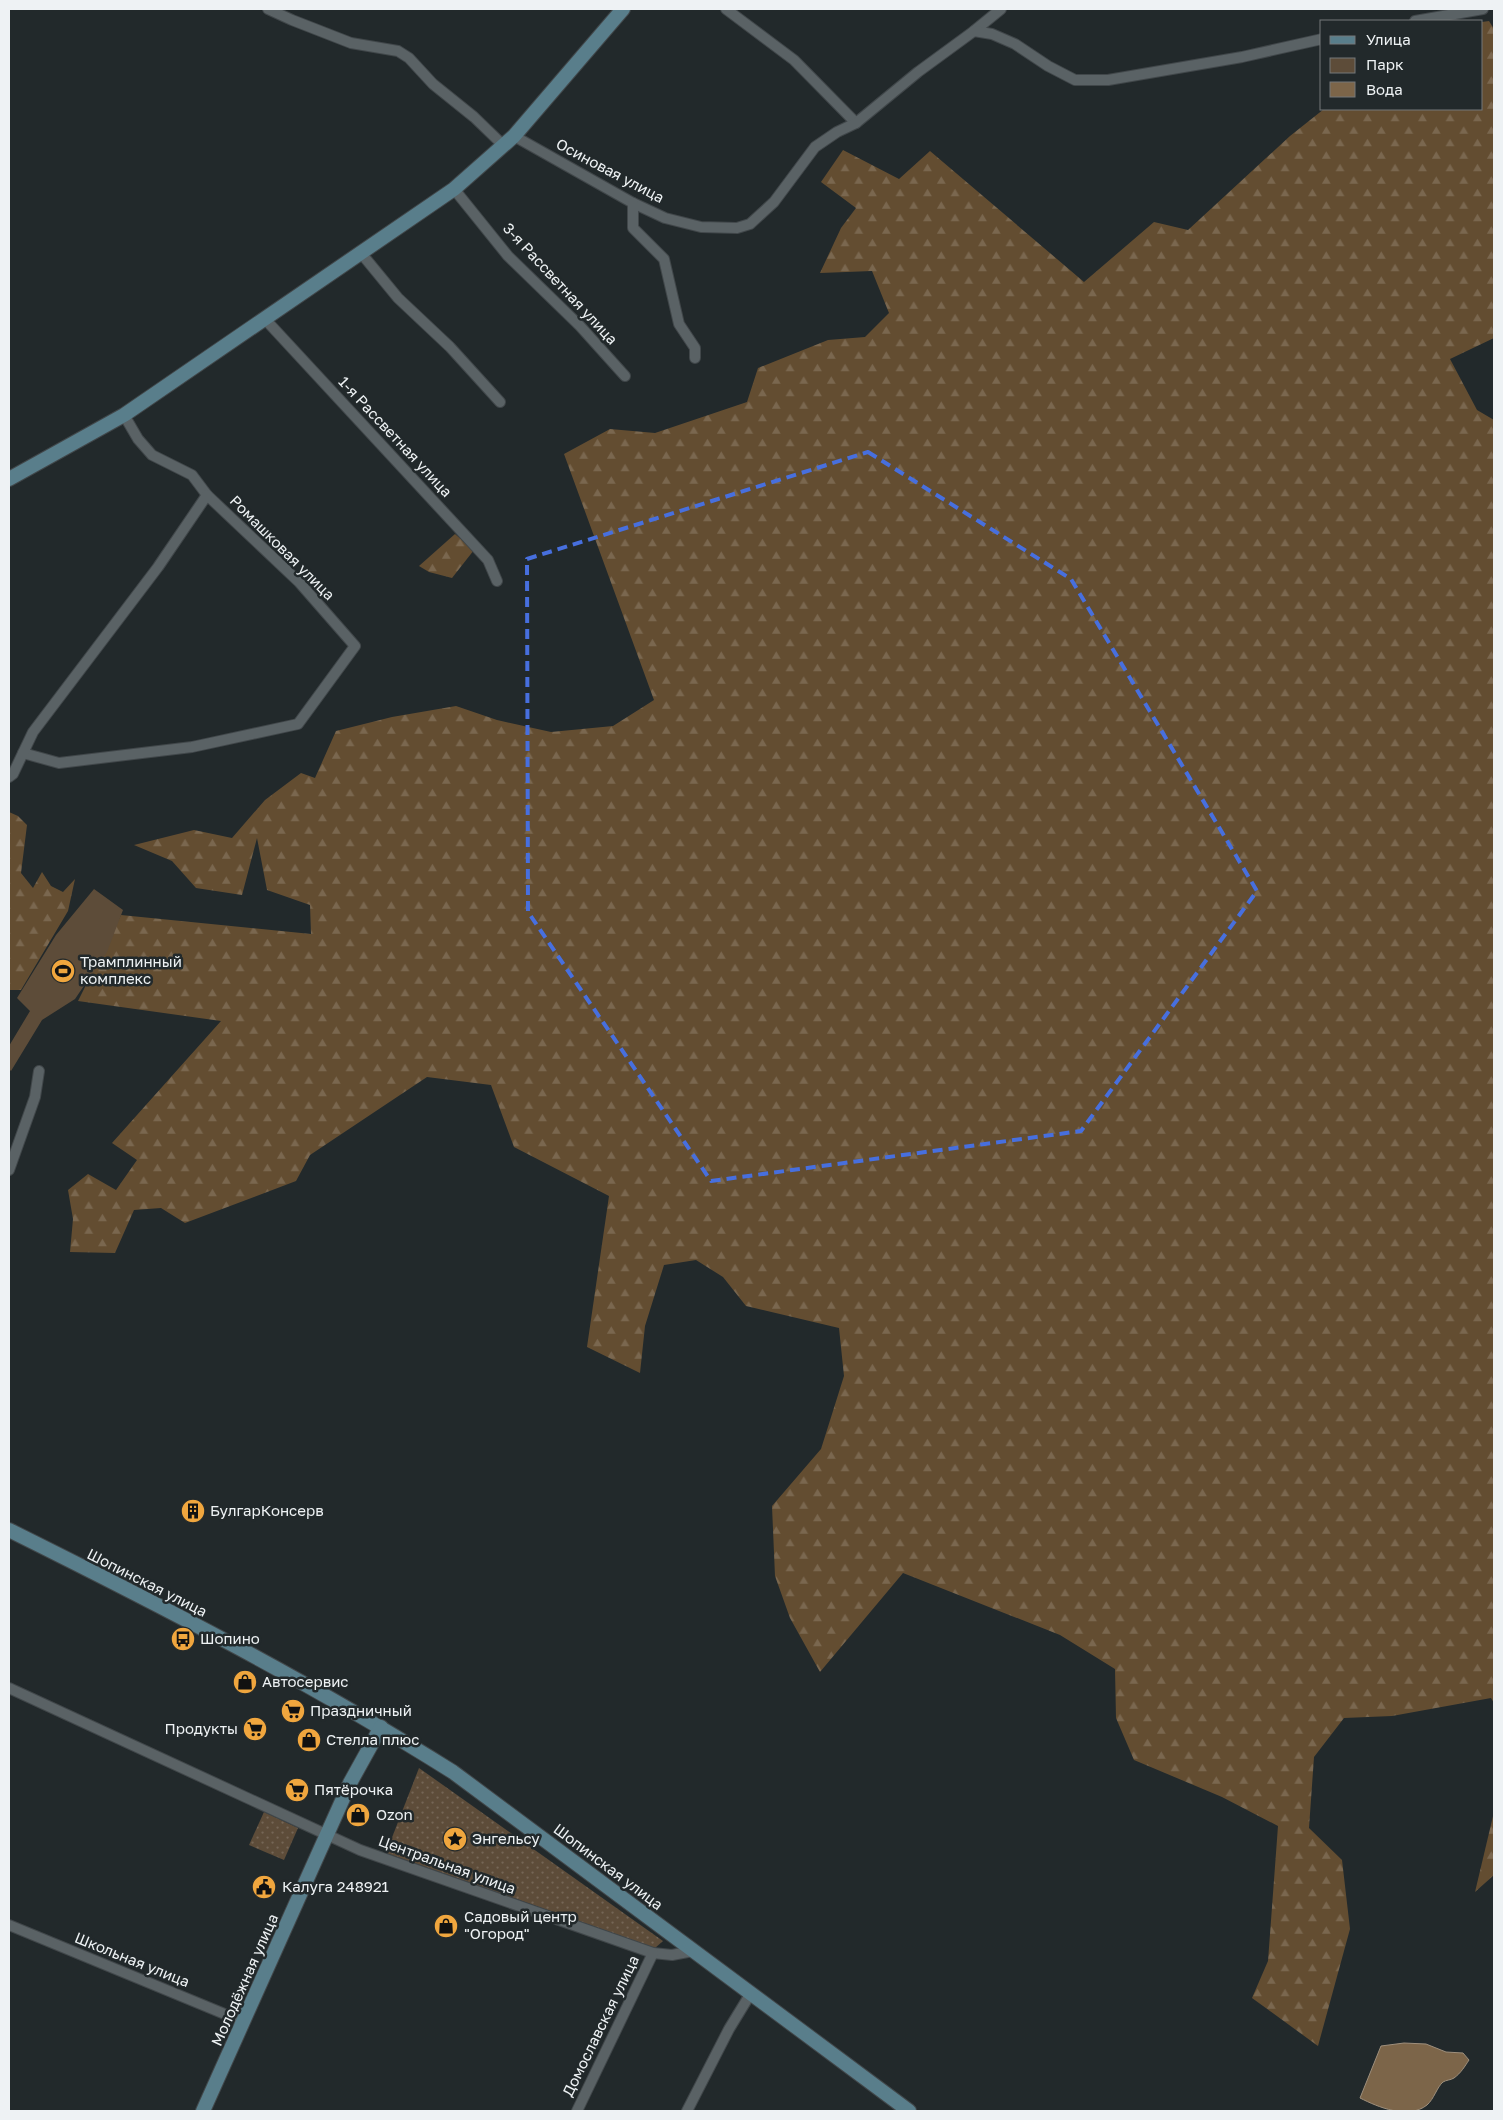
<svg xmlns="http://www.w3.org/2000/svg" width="1503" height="2120" viewBox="0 0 1503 2120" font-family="'Golos Text',sans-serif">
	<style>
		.green { fill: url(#green-dots) }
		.forest { fill: url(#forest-firs) }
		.pitch { fill: #5d4c39 }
		.water { fill: #7c6549; stroke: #9e8f7c }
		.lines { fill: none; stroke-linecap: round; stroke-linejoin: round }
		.street-casing { stroke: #41474a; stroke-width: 12 }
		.secondary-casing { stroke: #41474a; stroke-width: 16 }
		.street { stroke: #5a6265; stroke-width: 10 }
		.secondary { stroke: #597e8b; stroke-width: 14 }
		.marked { fill: none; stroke: #476fde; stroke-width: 4; stroke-dasharray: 10 6; stroke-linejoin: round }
		.labels { text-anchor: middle; stroke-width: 5; stroke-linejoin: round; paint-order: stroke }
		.street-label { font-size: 15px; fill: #eef2f4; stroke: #22292b }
		.poi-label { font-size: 15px; fill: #eef2f4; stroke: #22292b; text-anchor: start }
	</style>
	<defs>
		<pattern id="green-dots" width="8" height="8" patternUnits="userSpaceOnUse" patternTransform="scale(1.25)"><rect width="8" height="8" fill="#5d4c39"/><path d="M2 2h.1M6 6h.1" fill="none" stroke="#756656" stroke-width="1.8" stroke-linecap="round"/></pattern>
		<pattern id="forest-firs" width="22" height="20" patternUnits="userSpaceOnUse" patternTransform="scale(1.25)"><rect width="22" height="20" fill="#634d31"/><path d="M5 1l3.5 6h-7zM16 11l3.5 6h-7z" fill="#7a674f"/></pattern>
	</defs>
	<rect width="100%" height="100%" fill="#22292b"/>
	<!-- green -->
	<g class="green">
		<path d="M 419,1768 L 663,1941 L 655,1948 L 386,1853 Z"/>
		<path d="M 264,1812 L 298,1828 L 284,1860 L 249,1845 Z"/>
	</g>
	<!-- forest -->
	<g class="forest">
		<path d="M 1489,21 L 1494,29 L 1494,338 L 1450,359 L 1477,410 L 1494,420 L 1494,1703 L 1491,1698 L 1392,1716 L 1344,1718 L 1314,1757 L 1309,1828 L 1342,1860 L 1350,1929 L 1318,2046 L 1252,1998 L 1268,1961 L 1278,1826 L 1222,1797 L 1134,1760 L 1116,1718 L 1115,1669 L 1060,1635 L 903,1573 L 820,1672 L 790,1618 L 775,1576 L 772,1506 L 821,1449 L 844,1376 L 839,1328 L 746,1306 L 723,1277 L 696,1260 L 664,1265 L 645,1326 L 640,1373 L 587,1347 L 609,1196 L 514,1147 L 491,1085 L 427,1077 L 310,1155 L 296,1181 L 185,1223 L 161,1208 L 134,1210 L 115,1253 L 70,1252 L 73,1219 L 68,1190 L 88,1174 L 116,1190 L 137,1160 L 112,1143 L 221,1021 L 78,1001 L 121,915 L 311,934 L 310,905 L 267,890 L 257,838 L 242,895 L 196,888 L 172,861 L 134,845 L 194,830 L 232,838 L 265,800 L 301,773 L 315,778 L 336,731 L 392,717 L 456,706 L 497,720 L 551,732 L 613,726 L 654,700 L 564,454 L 610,429 L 655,433 L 747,402 L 758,368 L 828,340 L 865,337 L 889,313 L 872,271 L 820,273 L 841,228 L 856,208 L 821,182 L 843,150 L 899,179 L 930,151 L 1084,282 L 1154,222 L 1188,230 L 1290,136 L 1324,109 L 1482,109 L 1482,22 Z"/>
		<path d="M 455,534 L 474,550 L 452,578 L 429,572 L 419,566 Z"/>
		<path d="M 9,812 L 18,816 L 27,825 L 21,873 L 33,888 L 42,872 L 51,886 L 63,892 L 75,879 L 68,911 L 21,990 L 9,990 Z"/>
		<path d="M 1494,1812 L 1494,1875 L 1475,1892 Z"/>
	</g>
	<!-- pitch -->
	<path class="pitch" d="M 94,889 L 123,910 L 107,952 L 75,999 L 42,1020 L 11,1071 L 9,1069 L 9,1046 L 30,1011 L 17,998 L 56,935 Z"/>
	<!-- water -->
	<path class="water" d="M 1404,2043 L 1426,2044 L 1446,2052 L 1463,2053 L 1469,2060 C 1465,2066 1461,2073 1454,2078 C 1451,2080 1446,2080 1443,2082 C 1437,2087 1434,2099 1427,2105 C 1408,2120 1378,2107 1360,2098 L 1381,2046 Z"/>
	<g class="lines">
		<!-- street casing -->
		<g class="street-casing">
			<g id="street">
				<path d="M 268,9 L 292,20 L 351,43 L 398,51 L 409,58 L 433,84 L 474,117 L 504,146"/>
				<path d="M 726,9 L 794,60 L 856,123"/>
				<path d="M 1415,21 L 1483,9"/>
				<path d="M 974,31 L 1001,9"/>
				<path d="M 514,136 L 633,203 L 665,218 L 701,227 L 737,228 L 750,224 L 774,202 L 815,147 L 837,132 L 856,123 L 918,72 L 974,31 L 992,34 L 1015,44 L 1048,66 L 1075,80 L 1108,80 L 1242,57 L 1322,39"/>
				<path d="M 454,189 L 508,256 L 580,326 L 625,376"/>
				<path d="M 633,203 L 633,228 L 664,259 L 679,324 L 695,348 L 695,358"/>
				<path d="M 361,253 L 398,298 L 450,347 L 500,402"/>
				<path d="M 264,318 L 488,560 L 497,581"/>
				<path d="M 23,753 L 59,763 L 192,747 L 298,724 L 355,646 L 299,582 L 207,495 L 192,475 L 152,455 L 138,439 L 124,415"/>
				<path d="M 9,777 L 13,774 L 33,732 L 158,567 L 207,495"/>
				<path d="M 9,1170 L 35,1097 L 39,1071"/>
				<path d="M 9,1688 L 360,1850 L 653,1953 L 672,1955 L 693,1951"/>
				<path d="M 9,1925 L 244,2022"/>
				<path d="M 577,2111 L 653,1953"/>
				<path d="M 687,2111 L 729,2029 L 751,1993"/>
			</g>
		</g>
		<!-- secondary casing -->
		<g class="secondary-casing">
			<g id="secondary">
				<path d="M 9,479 L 124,415 L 454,189 L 514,136 L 623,9"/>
				<path d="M 9,1530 C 160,1605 310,1682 453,1772 L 909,2111"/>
				<path d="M 203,2111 L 350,1783 L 381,1727"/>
			</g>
		</g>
		<!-- street -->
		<use href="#street" class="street"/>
		<!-- secondary -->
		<use href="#secondary" class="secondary"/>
	</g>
	<!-- marked area -->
	<path class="marked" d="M 868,452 L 1071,579 L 1257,891 L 1081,1131 L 711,1181 L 528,912 L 527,559 Z"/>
	<!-- icons -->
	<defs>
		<g id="stadium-disc" transform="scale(1.25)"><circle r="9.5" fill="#f0a63e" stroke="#22292b"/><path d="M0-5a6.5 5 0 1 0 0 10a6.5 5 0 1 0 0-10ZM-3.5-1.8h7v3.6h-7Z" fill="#111"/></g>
		<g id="building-disc" transform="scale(1.25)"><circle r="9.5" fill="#f0a63e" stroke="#22292b"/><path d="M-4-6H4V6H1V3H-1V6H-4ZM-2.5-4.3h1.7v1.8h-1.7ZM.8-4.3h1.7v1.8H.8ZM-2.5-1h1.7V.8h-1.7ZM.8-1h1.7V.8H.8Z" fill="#111"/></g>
		<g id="bus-disc" transform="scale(1.25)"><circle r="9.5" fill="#f0a63e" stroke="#22292b"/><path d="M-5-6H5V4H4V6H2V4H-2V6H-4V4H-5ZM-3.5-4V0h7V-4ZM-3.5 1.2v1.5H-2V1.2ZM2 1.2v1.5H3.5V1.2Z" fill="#111"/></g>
		<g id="shop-disc" transform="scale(1.25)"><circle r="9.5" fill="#f0a63e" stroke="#22292b"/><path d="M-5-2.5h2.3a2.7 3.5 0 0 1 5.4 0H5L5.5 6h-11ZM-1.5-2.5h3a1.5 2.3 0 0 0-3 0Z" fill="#111"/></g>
		<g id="supermarket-disc" transform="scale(1.25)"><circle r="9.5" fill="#f0a63e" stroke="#22292b"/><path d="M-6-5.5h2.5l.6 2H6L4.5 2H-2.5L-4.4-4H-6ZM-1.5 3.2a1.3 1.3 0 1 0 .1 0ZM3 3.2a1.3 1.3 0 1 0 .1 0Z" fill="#111"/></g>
		<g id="sight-disc" transform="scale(1.25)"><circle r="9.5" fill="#f0a63e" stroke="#22292b"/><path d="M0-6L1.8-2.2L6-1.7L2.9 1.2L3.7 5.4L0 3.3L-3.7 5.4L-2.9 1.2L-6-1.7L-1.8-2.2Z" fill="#111"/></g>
		<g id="civic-disc" transform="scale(1.25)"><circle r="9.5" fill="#f0a63e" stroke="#22292b"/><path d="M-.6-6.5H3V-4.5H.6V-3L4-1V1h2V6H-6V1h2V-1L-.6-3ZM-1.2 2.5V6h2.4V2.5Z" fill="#111"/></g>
	</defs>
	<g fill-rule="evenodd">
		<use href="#stadium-disc" x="63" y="971"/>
		<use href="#building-disc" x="193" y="1511"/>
		<use href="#bus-disc" x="183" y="1639"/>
		<use href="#shop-disc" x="245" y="1682"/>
		<use href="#supermarket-disc" x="293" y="1711"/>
		<use href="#supermarket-disc" x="255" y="1729"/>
		<use href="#shop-disc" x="309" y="1740"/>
		<use href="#supermarket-disc" x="297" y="1790"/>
		<use href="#shop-disc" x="358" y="1815"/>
		<use href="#sight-disc" x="455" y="1839"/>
		<use href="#civic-disc" x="264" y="1887"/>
		<use href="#shop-disc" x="446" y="1926"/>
	</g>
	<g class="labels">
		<!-- street labels -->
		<g class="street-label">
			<text transform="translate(610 171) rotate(28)" y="5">Осиновая улица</text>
			<text transform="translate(560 284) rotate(47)" y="5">3-я Рассветная улица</text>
			<text transform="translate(395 437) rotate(47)" y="5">1-я Рассветная улица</text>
			<text transform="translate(282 548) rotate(45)" y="5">Ромашковая улица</text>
			<text transform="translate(147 1583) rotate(27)" y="5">Шопинская улица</text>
			<text transform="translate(447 1865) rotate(20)" y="5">Центральная улица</text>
			<text transform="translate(608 1867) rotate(37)" y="5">Шопинская улица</text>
			<text transform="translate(132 1960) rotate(22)" y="5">Школьная улица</text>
			<text transform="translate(245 1980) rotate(-66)" y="5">Молодёжная улица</text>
			<text transform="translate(601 2026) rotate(-64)" y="5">Домославская улица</text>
		</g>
		<!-- poi labels -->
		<g class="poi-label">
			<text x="80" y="967">Трамплинный<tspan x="80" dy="17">комплекс</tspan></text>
			<text x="210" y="1516">БулгарКонсерв</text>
			<text x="200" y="1644">Шопино</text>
			<text x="262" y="1687">Автосервис</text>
			<text x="310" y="1716">Праздничный</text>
			<text x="238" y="1734" text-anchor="end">Продукты</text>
			<text x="326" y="1745">Стелла плюс</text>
			<text x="314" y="1795">Пятёрочка</text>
			<text x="376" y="1820">Ozon</text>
			<text x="472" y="1844">Энгельсу</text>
			<text x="282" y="1892">Калуга 248921</text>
			<text x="464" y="1922">Садовый центр<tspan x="464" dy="17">"Огород"</tspan></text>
		</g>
	</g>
	<!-- border -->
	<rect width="1503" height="2120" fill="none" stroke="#eef2f4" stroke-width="20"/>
	<!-- legend -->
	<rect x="1320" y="20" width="162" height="90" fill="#22292b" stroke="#74797b"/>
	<rect x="1330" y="36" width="25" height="8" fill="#597e8b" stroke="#74797b"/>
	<text x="1366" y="45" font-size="15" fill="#eef2f4">Улица</text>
	<rect x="1330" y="58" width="25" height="15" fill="#5d4c39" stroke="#74797b"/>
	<text x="1366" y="70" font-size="15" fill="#eef2f4">Парк</text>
	<rect x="1330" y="82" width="25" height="15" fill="#7c6549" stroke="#74797b"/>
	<text x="1366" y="95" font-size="15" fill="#eef2f4">Вода</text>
</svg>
